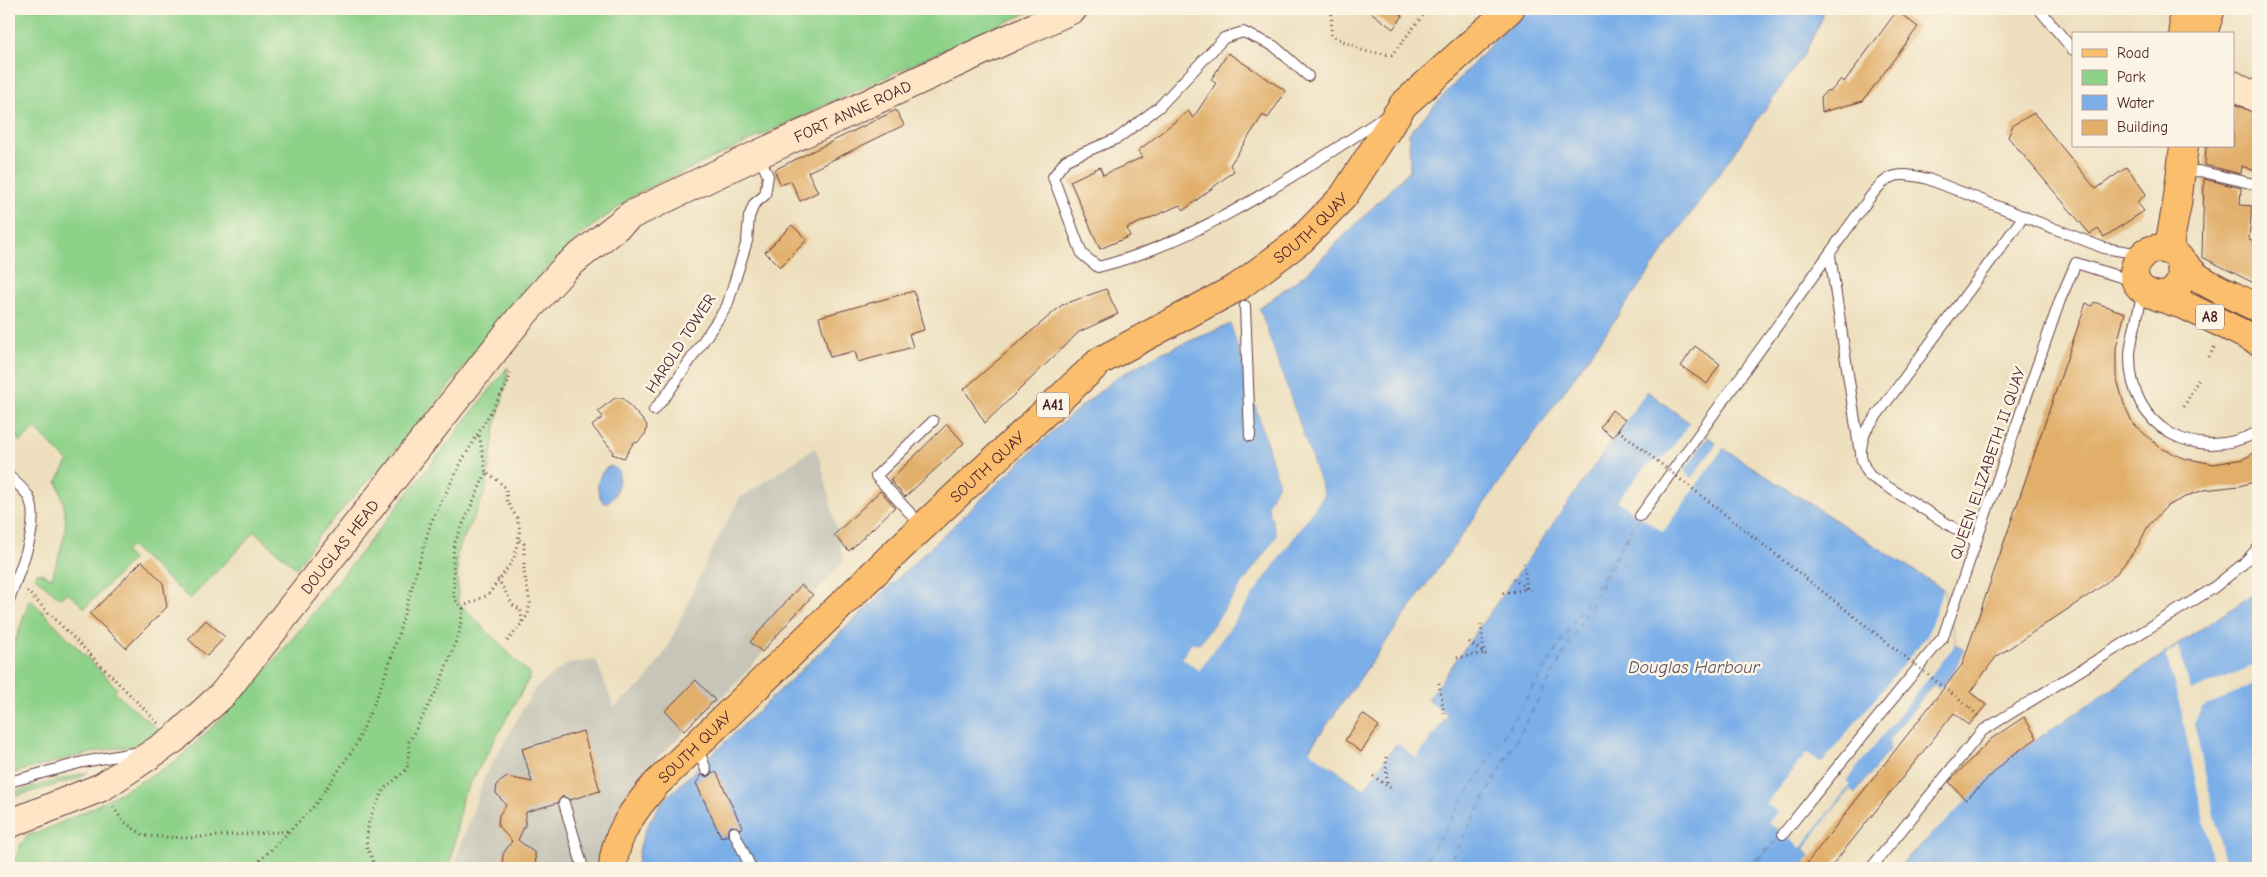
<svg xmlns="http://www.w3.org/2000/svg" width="2267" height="877" viewBox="0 0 2267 877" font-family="'Comic Neue',sans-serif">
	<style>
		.industrial { fill: #c6c5b8 }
		.green { fill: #8ed28a; stroke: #6c785a }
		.water { fill: #7cafe8; stroke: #63678a }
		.pier { fill: #eddfbd }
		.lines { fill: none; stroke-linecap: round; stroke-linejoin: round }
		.ferry { stroke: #5c516d; stroke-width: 1; stroke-dasharray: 6 5; stroke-linecap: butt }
		.building { fill: #e1af6a }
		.service-casing { stroke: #623c41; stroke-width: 12 }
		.secondary-casing { stroke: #623c41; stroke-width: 30 }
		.primary-casing { stroke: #623c41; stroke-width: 30 }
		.path { stroke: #623c41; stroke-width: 3; stroke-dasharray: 1 4; stroke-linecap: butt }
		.service { stroke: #fff; stroke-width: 10 }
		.secondary { stroke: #fde5c5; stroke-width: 28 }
		.primary { stroke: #fabe6d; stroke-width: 28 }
		.path-bridge { stroke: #623c41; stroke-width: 3; stroke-dasharray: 1 4; stroke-linecap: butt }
		.labels { text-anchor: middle; stroke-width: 5; stroke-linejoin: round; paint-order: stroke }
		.shield { fill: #fcf5e5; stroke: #7f5f63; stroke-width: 1 }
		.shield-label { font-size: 15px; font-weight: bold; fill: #4a1f2b }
		.street-label { font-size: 16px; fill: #4a1f2b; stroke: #fcf5e5 }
		.water-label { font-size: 18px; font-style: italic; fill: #5c516d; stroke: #fcf5e5 }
	</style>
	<rect width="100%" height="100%" fill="#fcf5e5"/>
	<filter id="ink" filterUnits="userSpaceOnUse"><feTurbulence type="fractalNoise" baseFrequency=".02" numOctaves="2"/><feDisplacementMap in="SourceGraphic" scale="10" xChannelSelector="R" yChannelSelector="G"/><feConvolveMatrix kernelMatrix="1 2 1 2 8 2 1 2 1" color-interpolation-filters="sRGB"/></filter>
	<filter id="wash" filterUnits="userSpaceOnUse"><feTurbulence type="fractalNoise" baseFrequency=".0096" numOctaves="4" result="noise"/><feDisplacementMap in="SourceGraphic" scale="20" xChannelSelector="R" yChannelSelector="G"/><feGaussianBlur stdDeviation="1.12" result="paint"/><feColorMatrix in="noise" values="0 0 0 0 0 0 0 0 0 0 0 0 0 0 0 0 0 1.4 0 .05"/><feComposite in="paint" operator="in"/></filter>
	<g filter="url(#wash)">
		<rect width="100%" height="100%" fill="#eddfbd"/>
		<!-- industrial -->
		<path class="industrial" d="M 815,448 L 821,462 L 844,561 L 731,689 L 647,767 L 628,791 L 611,826 L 604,868 L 456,868 L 456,860 L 484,778 L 535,688 L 567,664 L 596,660 L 614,707 L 644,683 L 667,649 L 710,554 L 740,498 Z"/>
		<!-- green -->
		<g class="green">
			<path d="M 9,9 L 1037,9 L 982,32 L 638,193 L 583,233 L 526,288 L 426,415 L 320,534 L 296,568 L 255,532 L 190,599 L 131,546 L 125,552 L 132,560 L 85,608 L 68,593 L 60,598 L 35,577 L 38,572 L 52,578 C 65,536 72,523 57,481 L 68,462 L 36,429 L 20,442 L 9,431 Z"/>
			<path d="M 508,367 L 507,382 L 495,427 L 486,491 L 457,552 L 458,602 L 531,675 L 462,798 L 450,868 L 11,868 L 21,844 L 28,835 L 38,833 L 88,810 L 151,776 L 177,760 L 224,716 L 290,642 Z"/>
			<path d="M 30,599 L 117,688 L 114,692 L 161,732 L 137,745 L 99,751 L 9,774 L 9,659 Z"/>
			<path d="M 88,772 L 77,779 L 9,798 L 9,793 Z"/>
		</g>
		<!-- water -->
		<g class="water">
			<path d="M 1524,9 L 1823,9 L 1823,16 L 1805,53 L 1309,750 L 1363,789 L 1397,743 L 1417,757 L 1447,716 L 1427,701 L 1647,391 L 1724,449 L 1943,589 L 1956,644 L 1964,650 L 1952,675 L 1939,688 L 1933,685 L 1889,740 L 1890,749 L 1855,794 L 1849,790 L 1804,849 L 1811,856 L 1801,868 L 637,868 C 638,842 648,822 663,801 L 1065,420 L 1116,378 L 1161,353 L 1231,324 L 1279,482 L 1268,505 L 1277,536 L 1199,645 L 1192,643 L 1182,658 L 1199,670 L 1324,495 L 1259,308 L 1308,272 L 1410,170 L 1409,133 Z"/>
			<path d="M 611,466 L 618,470 C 621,480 616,500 605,503 C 593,494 597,470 611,466 Z"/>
			<path d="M 2258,591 L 2258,868 L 1897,868 L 2010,757 Z"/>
		</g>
		<!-- pier -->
		<g class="pier">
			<path d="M 1765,110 L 1767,111 L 1312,750 L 1363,786 L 1395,741 L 1417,754 L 1444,716 L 1425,703 L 1425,699 L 1645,390 L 1647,391 L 1427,700 L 1447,715 L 1417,758 L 1396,743 L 1364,789 L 1309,751 Z"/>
			<path d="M 1259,308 L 1324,495 L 1199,671 L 1182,658 L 1192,642 L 1199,645 L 1277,536 L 1268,505 L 1279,482 L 1231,324 L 1233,322 L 1281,481 L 1270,505 L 1279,536 L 1201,647 L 1193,646 L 1185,657 L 1198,667 L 1321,495 L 1257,309 Z"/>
			<path d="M 1691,421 L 1709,435 L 1684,471 L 1692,478 L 1718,442 L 1724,447 L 1663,532 L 1617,501 L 1645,467 L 1666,456 Z"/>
			<path d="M 1943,589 L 1956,644 L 1846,781 L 1851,784 L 1801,848 L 1768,822 L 1777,812 L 1766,803 L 1807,753 L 1822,763 L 1928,634 Z"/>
			<path d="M 2178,646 L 2191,691 L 2258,664 L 2258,682 L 2201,708 L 2194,724 L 2226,868 L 2214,868 L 2180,706 L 2166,655 Z"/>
			<path d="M 1964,650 L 1965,653 L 1954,676 L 1940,691 L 1933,688 L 1891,741 L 1892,750 L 1857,795 L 1850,793 L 1820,830 L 1807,849 L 1813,854 L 1813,857 L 1804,868 L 1801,868 L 1811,856 L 1804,849 L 1818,829 L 1850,789 L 1855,794 L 1890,749 L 1889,740 L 1933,685 L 1939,688 L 1952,675 Z"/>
			<path d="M 2008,755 L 2010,757 L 1942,825 L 1895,868 Z"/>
		</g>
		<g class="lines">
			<!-- ferry -->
			<g class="ferry">
				<path d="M 1421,868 L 1638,519"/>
				<path d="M 1446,868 L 1632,530"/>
				<path d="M 1747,868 L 1781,836"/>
				<path d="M 1751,868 L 1774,844"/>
			</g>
		</g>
		<g id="blocks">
			<!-- building -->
			<g class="building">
				<path d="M 1367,9 L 1394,9 L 1403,16 L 1393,29 Z"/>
				<path d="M 1897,11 L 1918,27 L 1863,101 L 1822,112 L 1821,97 L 1826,91 L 1832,90 L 1841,79 L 1844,82 Z"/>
				<path d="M 1228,53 L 1286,91 L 1268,118 L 1263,115 L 1230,165 L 1234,171 L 1184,210 L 1180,205 L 1127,228 L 1130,236 L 1100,249 L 1070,181 L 1100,167 L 1103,175 L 1143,157 L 1138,151 L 1188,111 L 1193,118 L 1216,83 L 1211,80 Z"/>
				<path d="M 2233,103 L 2258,115 L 2258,172 L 2242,166 L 2241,174 L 2205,165 L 2206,146 L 2233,146 Z"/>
				<path d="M 896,110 L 904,125 L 808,172 L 818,192 L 800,201 L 791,181 L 781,185 L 774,170 Z"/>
				<path d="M 2034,113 L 2096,189 L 2127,167 L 2146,194 L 2137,202 L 2144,211 L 2104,237 L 2098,229 L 2090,234 L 2008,137 L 2013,125 Z"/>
				<path d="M 2204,179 L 2241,188 L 2240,205 L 2252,206 L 2249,239 L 2258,242 L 2258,285 L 2202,257 Z"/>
				<path d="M 792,225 L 807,240 L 780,267 L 765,252 Z"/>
				<path d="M 1106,289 L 1118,314 L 1079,332 L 985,423 L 964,389 L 1062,305 Z"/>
				<path d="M 914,291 L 924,330 L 909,334 L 913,347 L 858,362 L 855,351 L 830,357 L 819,317 Z"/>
				<path d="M 2094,302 L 2125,313 L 2116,348 L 2116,376 L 2124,404 L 2133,424 L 2161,448 L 2183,458 L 2214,464 L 2243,459 L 2258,451 L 2258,481 L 2239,486 L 2204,490 L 2187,496 L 2167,506 L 2148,526 L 2138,546 L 2118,572 L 2101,587 L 1996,657 L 1970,692 L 1986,705 L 1969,725 L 1954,713 L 1830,868 L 1803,868 L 1962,665 L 2086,303 L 2092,306 Z"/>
				<path d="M 1695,346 L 1720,364 L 1707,384 L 1681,366 Z"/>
				<path d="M 615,398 L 623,398 L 647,425 L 646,433 L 637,443 L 634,442 L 624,458 L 612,454 L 613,451 L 592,426 L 603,417 L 598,411 Z"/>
				<path d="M 1612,410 L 1625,420 L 1613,437 L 1600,427 Z"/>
				<path d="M 947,424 L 964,443 L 905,497 L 890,480 Z"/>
				<path d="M 880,491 L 895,507 L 849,551 L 834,535 Z"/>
				<path d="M 142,561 L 163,583 L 167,607 L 126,648 L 90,614 Z"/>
				<path d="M 801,585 L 813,595 L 762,652 L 750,642 Z"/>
				<path d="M 206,620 L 225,637 L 207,656 L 188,639 Z"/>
				<path d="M 696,680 L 715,700 L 684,731 L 665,711 Z"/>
				<path d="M 1363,714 L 1379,726 L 1361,752 L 1345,740 Z"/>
				<path d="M 2024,717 L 2037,738 L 2010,757 L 1966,800 L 1949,782 L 1991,739 Z"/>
				<path d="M 583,731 L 600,791 L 570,800 L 563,796 L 557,803 L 526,812 L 525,825 L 518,840 L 535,853 L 536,868 L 502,868 L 503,854 L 512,841 L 498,826 L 499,815 L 506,805 L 496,793 L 497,784 L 507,777 L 532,782 L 522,749 Z"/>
				<path d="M 713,772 L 717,773 L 742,827 L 740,829 L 732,826 L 728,829 L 728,835 L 721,837 L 696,783 L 702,775 L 708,777 Z"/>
			</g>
		</g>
	</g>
	<g filter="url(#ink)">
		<use href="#blocks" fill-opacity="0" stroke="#623c41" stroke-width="1"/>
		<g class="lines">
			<!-- service casing -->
			<g class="service-casing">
				<g id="service">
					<path d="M 2039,9 L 2073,50"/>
					<path d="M 1308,76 L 1274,46 L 1243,32 L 1224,38 L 1159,107 L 1118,138 L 1066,160 L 1053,177 L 1082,254 L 1098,267 C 1199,242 1299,172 1385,117"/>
					<path d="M 2183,172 L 2199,171 L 2258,185"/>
					<path d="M 1830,255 L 1859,447"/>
					<path d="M 2142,292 C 2140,311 2130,339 2130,356 C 2129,429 2196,464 2258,432"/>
					<path d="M 1245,306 L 1250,436"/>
					<path d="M 654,410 L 668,393 L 727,306 L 747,241 L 749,217 L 754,204 L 765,195 L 768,176 L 759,155"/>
					<path d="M 9,476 C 15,482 23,488 28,496 C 43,523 18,572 9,600"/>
					<path d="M 1640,516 L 1868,200 C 1888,173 1896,171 1928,179 L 2104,248 L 2141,254"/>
					<path d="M 922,526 L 876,476 L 933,421"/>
					<path d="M 1975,541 L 1870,476 C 1858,459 1859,449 1866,430 L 2024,216"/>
					<path d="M 698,748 L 706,770"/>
					<path d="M 9,782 L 83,762 L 139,752"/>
					<path d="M 564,803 L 583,868"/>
					<path d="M 734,832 L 751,868"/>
					<path d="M 1783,834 L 1943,637 L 2060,300 L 2076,263 L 2133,281"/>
					<path d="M 1871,868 L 1982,731 L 2212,589 L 2243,564 L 2258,548"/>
				</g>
			</g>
			<!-- secondary casing -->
			<g class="secondary-casing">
				<g id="secondary">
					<path d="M 2233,85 L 2258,99"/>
					<path id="s1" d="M 9,824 L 102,787 L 174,739 L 223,694 L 520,318 L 566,267 L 631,215 L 759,154 L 1073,9"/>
				</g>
			</g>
			<!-- primary casing -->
			<g class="primary-casing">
				<g id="primary">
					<path d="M 2183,9 L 2184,34"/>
					<path d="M 2203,34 L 2211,9"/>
					<path d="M 2168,250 L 2177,204 L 2184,146"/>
					<path d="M 2180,260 C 2183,276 2183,286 2168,295 C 2143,300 2122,276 2142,256 C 2148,249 2159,247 2167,250 C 2180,254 2188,271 2199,278 C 2217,290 2239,298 2258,308"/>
					<path d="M 2159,297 L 2186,306 L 2258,341"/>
					<path id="s2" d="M 613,868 C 614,835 635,808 656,784 L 899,549 L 1100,361 L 1238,287 L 1301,240 L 1343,197 L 1403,105 L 1510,9"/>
				</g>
			</g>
			<!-- path -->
			<g class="path">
				<path d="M 1332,9 L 1331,35 L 1364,51 L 1392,55 L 1428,9"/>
				<path d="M 2209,357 L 2215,346"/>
				<path d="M 2184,407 L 2199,378"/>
				<path d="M 498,579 L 513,605 L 521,610 L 522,622"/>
				<path d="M 1513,579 L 1533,593"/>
				<path d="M 27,591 L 158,723"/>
				<path d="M 1503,593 L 1527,589 L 1524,563"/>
				<path d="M 463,609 L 454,598 L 453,554 L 455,542 L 486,473"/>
				<path d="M 507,641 L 517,630 L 528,614 L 530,603 L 524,572 L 524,544 L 519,540"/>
				<path d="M 1469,642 L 1489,657"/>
				<path d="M 1457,658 L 1484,653 L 1481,624"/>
				<path d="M 1439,683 L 1444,713"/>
				<path d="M 1970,708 L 1978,716"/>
				<path d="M 1386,757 L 1387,786"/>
				<path d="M 1373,776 L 1392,789"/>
				<path d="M 113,807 L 124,822 L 145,836 L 189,838 L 290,831"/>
				<path d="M 253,868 L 314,806 L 356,745 L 376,699 L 391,659 L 431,522 L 463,459 L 508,383 L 511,370"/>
				<path d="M 381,868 L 373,861 L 366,845 L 369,820 L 384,789 L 406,770 L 408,765 L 409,742 L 439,686 L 459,633 L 463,609 L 466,605 L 488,595 L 514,559 L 520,530 L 517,518 L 507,502 L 506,488 L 496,479 L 486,473 L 479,434"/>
			</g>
			<!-- service -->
			<use href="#service" class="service"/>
			<!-- secondary -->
			<use href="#secondary" class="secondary"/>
			<!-- primary -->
			<use href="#primary" class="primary"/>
			<!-- path-bridge -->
			<path class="path-bridge" d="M 1618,430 L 1970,708"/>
		</g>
	</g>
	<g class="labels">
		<!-- shield labels -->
		<g class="shield">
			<rect x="2196" y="304.5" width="28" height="25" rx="4"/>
			<rect x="1037" y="392.5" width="32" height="25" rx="4"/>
		</g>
		<g class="shield-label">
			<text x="2210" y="322">A8</text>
			<text x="1053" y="410">A41</text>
		</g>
		<!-- street labels -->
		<g class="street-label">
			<text dy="6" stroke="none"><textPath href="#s1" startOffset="1129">FORT ANNE ROAD</textPath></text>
			<text dy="6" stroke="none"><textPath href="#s2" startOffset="960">SOUTH QUAY</textPath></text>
			<text transform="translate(680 343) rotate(-57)" y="6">HAROLD TOWER</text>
			<text transform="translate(1987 463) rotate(-71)" y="6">QUEEN ELIZABETH II QUAY</text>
			<text dy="6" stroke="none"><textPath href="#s2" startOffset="555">SOUTH QUAY</textPath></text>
			<text dy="6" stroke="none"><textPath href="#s1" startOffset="441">DOUGLAS HEAD</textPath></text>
			<text dy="6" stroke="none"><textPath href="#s2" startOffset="150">SOUTH QUAY</textPath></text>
		</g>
		<!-- water labels -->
		<g class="water-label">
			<text x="1694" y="673">Douglas Harbour</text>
		</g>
	</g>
	<!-- margin -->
	<rect width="2267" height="877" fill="none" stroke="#fcf5e5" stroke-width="30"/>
	<!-- legend -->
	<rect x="2072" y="32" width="162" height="115" fill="#fcf5e5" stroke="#b59f9b"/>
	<rect x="2082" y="49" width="25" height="8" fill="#fabe6d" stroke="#b59f9b"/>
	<text x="2117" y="58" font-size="15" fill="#4a1f2b">Road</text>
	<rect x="2082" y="70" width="25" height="15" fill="#8ed28a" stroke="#b59f9b"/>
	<text x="2117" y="82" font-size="15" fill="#4a1f2b">Park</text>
	<rect x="2082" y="95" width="25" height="15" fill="#7cafe8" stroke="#b59f9b"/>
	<text x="2117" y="108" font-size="15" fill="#4a1f2b">Water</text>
	<rect x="2082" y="120" width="25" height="15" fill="#e1af6a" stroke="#b59f9b"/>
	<text x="2117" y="132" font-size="15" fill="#4a1f2b">Building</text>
</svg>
